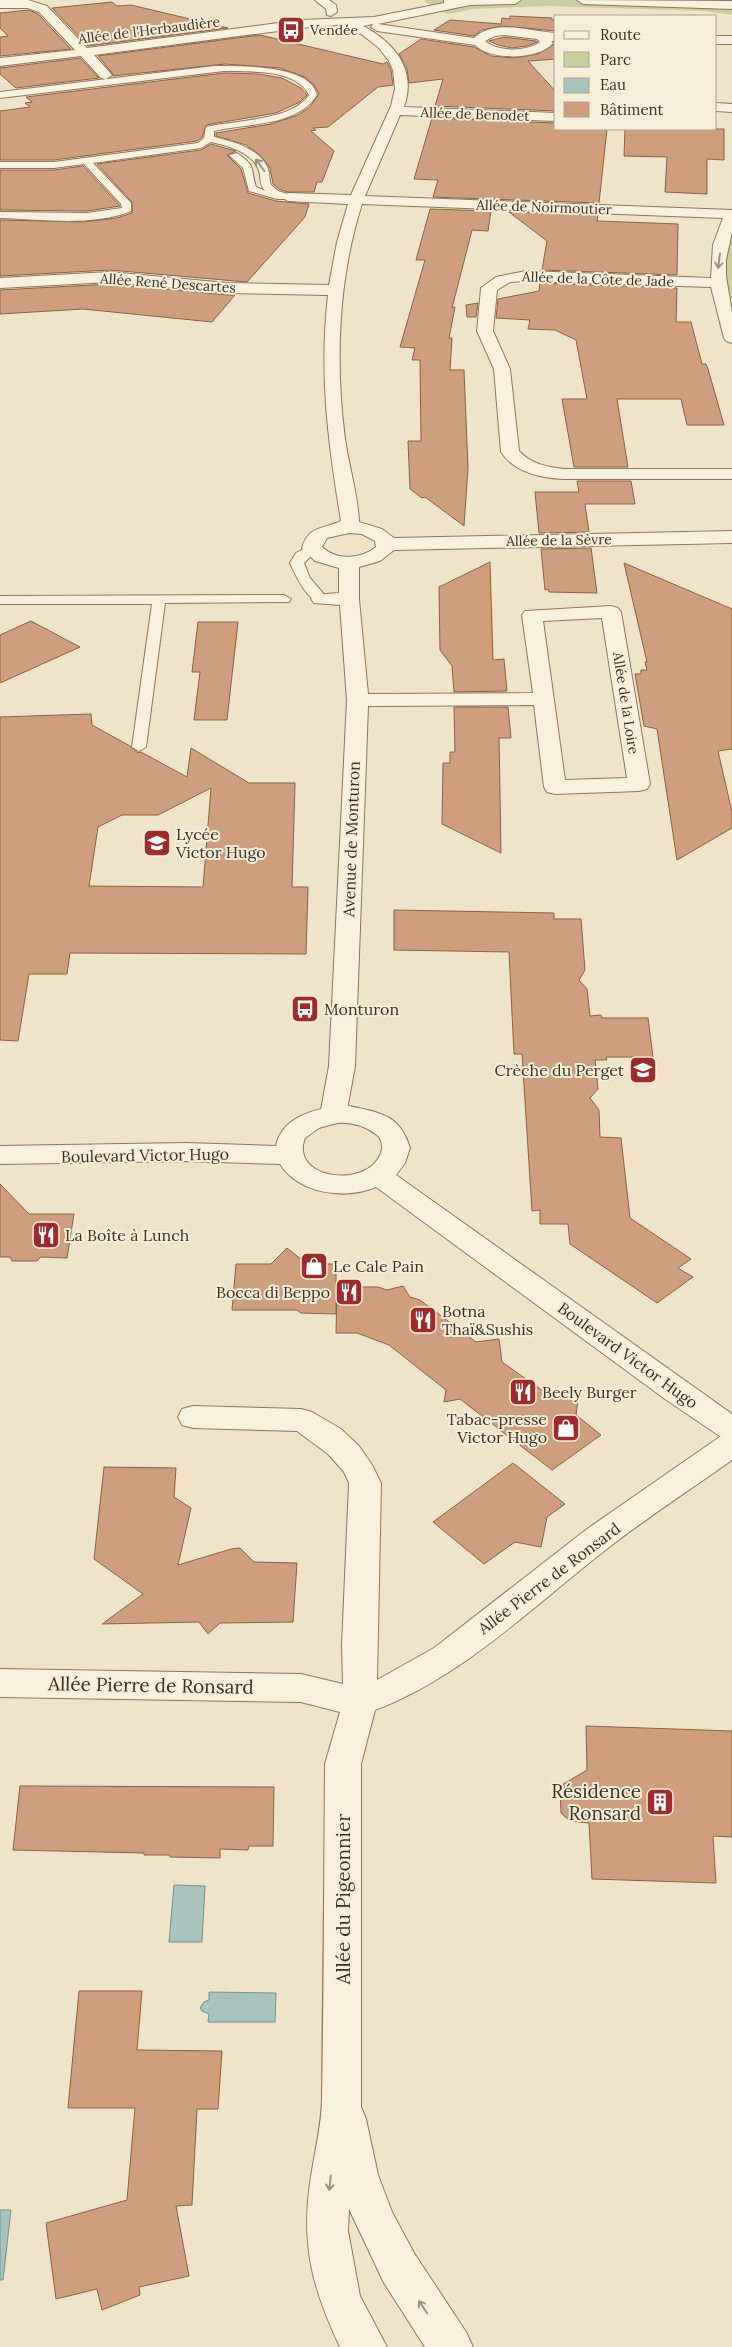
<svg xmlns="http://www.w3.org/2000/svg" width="732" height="2347" viewBox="0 0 732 2347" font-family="Lora,serif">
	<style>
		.green { fill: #c9cf9b }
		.water { fill: #a9c4bc; stroke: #6f938a }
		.building { fill: #cf9f7d; stroke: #8d5f41; fill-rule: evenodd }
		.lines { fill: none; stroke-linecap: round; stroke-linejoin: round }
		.service-casing { stroke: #8d765c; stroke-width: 2 }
		.minor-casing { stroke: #8d765c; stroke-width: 2 }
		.tertiary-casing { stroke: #8d765c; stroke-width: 2 }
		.service { fill: #faf1dc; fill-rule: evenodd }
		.minor { fill: #faf1dc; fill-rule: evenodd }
		.tertiary { fill: #faf1dc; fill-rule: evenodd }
		.oneway { stroke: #9c907e }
		.labels { text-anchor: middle; stroke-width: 4; stroke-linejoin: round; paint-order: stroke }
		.far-street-label { font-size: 14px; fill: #3d2e20; stroke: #f7eed8 }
		.far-poi-label { font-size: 14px; fill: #3d2e20; stroke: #f7eed8; text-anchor: start }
		.poi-label { font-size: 16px; fill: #3d2e20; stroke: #f7eed8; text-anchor: start }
		.street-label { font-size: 16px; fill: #3d2e20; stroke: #f7eed8 }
		.near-street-label { font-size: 19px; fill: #3d2e20; stroke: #f7eed8 }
		.near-poi-label { font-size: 19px; fill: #3d2e20; stroke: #f7eed8; text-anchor: end }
	</style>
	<rect width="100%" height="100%" fill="#f0e4c8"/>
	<!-- green -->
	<g class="green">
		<path d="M 425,0 L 732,0 L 732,15 L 705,11 L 548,6 L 474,9 L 448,14 L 425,2 Z"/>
		<path d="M 732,215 L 732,338 L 719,293 Z"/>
	</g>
	<!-- water -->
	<g class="water">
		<path d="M 174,1885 L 205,1886 L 202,1942 L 169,1942 Z"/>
		<path d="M 209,1992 L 276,1993 L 275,2022 L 208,2022 L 209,2014 L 202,2011 L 200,2008 L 204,2002 L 209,2000 Z"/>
		<path d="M 0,2210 L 11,2210 L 3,2280 L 0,2280 Z"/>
	</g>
	<!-- building -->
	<g class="building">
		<path d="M 112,2 L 117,6 L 131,5 L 228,28 L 88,46 L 52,8 Z"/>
		<path d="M 29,10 L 38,14 L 71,49 L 0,56 L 0,37 L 8,36 L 0,28 L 0,13 Z"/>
		<path d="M 510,16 L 552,18 L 552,20 L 556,20 L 556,31 L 503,26 L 482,30 L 474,36 L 434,30 L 450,20 L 501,24 L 502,18 L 510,19 Z"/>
		<path d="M 260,35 L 383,64 L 387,62 L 391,70 L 393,85 L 378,87 L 328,127 L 313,128 L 316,130 L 311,131 L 334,151 L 322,182 L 317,182 L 314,192 L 287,192 L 279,189 L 273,184 L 270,168 L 260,155 L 246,145 L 216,136 L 216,133 L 271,124 L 298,115 L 310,107 L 319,94 L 314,85 L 305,77 L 280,68 L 225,64 L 113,76 L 113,74 L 98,56 Z"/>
		<path d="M 504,37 L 536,41 L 537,42 L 527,46 L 512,48 L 498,45 L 489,41 Z"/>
		<path d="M 421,39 L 474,47 L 491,56 L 515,58 L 538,54 L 556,43 L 556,59 L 528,61 L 556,92 L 556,111 L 435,106 L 443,79 L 409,83 L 407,69 L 399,54 Z"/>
		<path d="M 80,58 L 99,78 L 16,88 L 0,74 L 0,68 Z"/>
		<path d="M 224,73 L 258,74 L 282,78 L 301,88 L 307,95 L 300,102 L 276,113 L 206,125 L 202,137 L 197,141 L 54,160 L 0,160 L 0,111 L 30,107 L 25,103 L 32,102 L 26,97 Z"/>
		<path d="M 432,118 L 556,123 L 556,129 L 607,129 L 599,203 L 433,197 L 438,180 L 414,179 Z"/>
		<path d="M 625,129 L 724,129 L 724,160 L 707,159 L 707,194 L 665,192 L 667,157 L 624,156 Z"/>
		<path d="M 211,144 L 236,151 L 227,155 L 241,169 L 248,193 L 276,201 L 309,204 L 305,217 L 247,282 L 110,270 L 0,276 L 0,220 L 84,222 L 117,218 L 132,213 L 132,202 L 97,164 L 201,150 Z"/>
		<path d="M 83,166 L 120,206 L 87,211 L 0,210 L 0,170 L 54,170 Z"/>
		<path d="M 430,209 L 491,211 L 488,231 L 472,230 L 452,308 L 455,307 L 449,338 L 452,338 L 450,370 L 464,370 L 468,468 L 464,526 L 425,497 L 422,498 L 410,489 L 408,441 L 421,441 L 420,360 L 412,360 L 415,348 L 400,347 L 425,260 L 416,260 Z"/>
		<path d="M 509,212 L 598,215 L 597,221 L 678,224 L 677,275 L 542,270 L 547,241 Z"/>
		<path d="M 540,283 L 677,288 L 676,322 L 691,322 L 702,364 L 706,364 L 708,369 L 724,425 L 687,425 L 681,399 L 617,399 L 628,467 L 574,467 L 562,399 L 587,399 L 576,340 L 555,330 L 528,329 L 530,320 L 496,318 L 498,299 L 539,291 Z"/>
		<path d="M 110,284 L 227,295 L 235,295 L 212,322 L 83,309 L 0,314 L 0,290 Z"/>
		<path d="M 478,303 L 476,317 L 467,317 L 466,305 Z"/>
		<path d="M 577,481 L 631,481 L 635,504 L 585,504 L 589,532 L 539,533 L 535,492 L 579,492 Z"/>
		<path d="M 591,548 L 597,593 L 549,592 L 548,589 L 545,590 L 541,549 Z"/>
		<path d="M 490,562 L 493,660 L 504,659 L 507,691 L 454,692 L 452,666 L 440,650 L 439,587 Z"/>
		<path d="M 624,563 L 732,609 L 732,749 L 718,751 L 732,812 L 732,828 L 677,860 L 657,729 L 644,726 L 635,674 L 641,674 L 641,670 L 647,670 L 645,662 L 647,662 Z"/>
		<path d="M 31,621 L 80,647 L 0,683 L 0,635 Z"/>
		<path d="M 198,622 L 238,622 L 227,720 L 194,720 L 200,672 L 192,672 Z"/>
		<path d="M 454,707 L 508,707 L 511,738 L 499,738 L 501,853 L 442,824 L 443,763 L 450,763 L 450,752 L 455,752 Z"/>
		<path d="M 91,714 L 92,725 L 130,746 L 138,753 L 141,752 L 187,777 L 191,748 L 249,783 L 295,783 L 292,887 L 308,887 L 306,954 L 70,953 L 67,974 L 29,974 L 18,1041 L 0,1040 L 0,717 ZM 211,788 L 203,887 L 89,886 L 98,827 L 122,815 L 158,815 Z"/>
		<path d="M 394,910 L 554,913 L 554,919 L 581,919 L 585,970 L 579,980 L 587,989 L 590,1016 L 601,1015 L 602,1018 L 648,1018 L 653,1057 L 606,1057 L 607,1060 L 595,1060 L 598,1089 L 590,1098 L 599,1110 L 600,1137 L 621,1138 L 630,1218 L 691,1259 L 678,1268 L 693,1277 L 657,1303 L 570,1244 L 568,1224 L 540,1224 L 540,1210 L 532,1211 L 522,1054 L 514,1054 L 509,952 L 394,950 Z"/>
		<path d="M 0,1184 L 29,1214 L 74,1214 L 67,1258 L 41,1257 L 37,1261 L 12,1261 L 10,1257 L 0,1257 Z"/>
		<path d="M 287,1248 L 307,1264 L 336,1264 L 336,1314 L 301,1313 L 297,1310 L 232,1310 L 236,1264 L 271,1264 Z"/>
		<path d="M 403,1286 L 410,1297 L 420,1300 L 476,1342 L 499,1339 L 502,1362 L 553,1398 L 579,1393 L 576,1415 L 601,1435 L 552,1470 L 460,1399 L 444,1402 L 446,1390 L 389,1345 L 357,1333 L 336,1333 L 337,1287 L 378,1287 L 387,1290 Z"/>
		<path d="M 513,1463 L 565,1504 L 547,1517 L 541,1547 L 515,1542 L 484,1564 L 433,1522 Z"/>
		<path d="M 104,1467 L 176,1468 L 174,1497 L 191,1508 L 178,1565 L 231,1549 L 240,1548 L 254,1562 L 297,1563 L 293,1622 L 220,1623 L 208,1634 L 199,1622 L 102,1624 L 143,1594 L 94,1559 Z"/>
		<path d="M 586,1726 L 732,1731 L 732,1837 L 713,1836 L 716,1883 L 592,1879 L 589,1823 L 570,1821 L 561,1813 L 560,1786 L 587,1770 Z"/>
		<path d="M 20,1786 L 274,1787 L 273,1846 L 249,1846 L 248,1850 L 220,1849 L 220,1858 L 170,1857 L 170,1855 L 144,1855 L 144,1853 L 13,1850 Z"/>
		<path d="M 79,1991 L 142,1991 L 137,2050 L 222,2051 L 218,2109 L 197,2109 L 192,2205 L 176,2206 L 189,2276 L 139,2287 L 140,2295 L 102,2310 L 97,2289 L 56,2299 L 46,2223 L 127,2200 L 135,2108 L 68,2108 Z"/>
	</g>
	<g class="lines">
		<!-- service casing -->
		<g class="service-casing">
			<g id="service">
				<path d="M 214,66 C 239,66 295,65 312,85 C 314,87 316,92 317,95 C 297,127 247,123 214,131 L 214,137 C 232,141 261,149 268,169 C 270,175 269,180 271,185 L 278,191 L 291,195 L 291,199 L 277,199 L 249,191 L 243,168 L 229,155 L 237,153 C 257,167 250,168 256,187 L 265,191 C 258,183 262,177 258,168 C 251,152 226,145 211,142 L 201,148 L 93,163 L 131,203 L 131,211 C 94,227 39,219 0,218 L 0,212 L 87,213 L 122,208 L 121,204 L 84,164 L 54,168 L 0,168 L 0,162 L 54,162 L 198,143 L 204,138 L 206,127 C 234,120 292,121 309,95 C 296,68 249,72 224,71 L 0,98 L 0,92 Z"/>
				<path d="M 312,544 L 319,548 L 304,563 L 310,578 L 328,599 L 321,603 C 306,599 296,576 290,563 L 296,553 Z"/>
				<path d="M 284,595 L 291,599 L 289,602 L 165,603 L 146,747 L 139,751 L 132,747 L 152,604 L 0,604 L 0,596 Z"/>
			</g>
		</g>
		<!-- minor casing -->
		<g class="minor-casing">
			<g id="minor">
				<path d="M 0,0 L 28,0 L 47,6 L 87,48 L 301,20 L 374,17 L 444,3 L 444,0 L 521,0 L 515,4 L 470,5 L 378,24 L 474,38 C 496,18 530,32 556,33 L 556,41 L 551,41 L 553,43 C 540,60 490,61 475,45 L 377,31 L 371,27 L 373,24 L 363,26 C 395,43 417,70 404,107 L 556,113 L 556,121 L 400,115 L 365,196 L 732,210 L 732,232 L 726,260 L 726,276 L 732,312 L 732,343 L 726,341 L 724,338 L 711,287 L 526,281 L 510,282 L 497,290 L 493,331 L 510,369 L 519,451 C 531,464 547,467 564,469 L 732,469 L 732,479 L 564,479 C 541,478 515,473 501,452 L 494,369 L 477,331 L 481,288 L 496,277 L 526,271 L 711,278 L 713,245 L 723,218 L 362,204 C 338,279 335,362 345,439 C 349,467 358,495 359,522 L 382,529 L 394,538 L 732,531 L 732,543 L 394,550 L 380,561 L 359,567 L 359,599 L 368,694 L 533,693 L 522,615 L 525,611 L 611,606 L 618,608 L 621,612 L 650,784 L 647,789 L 639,791 L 555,794 L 547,792 L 544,787 L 534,705 L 368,706 L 355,1066 L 346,1115 L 342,1121 L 333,1124 L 324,1121 L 320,1115 L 329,1066 L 347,700 L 340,605 L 314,603 L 311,599 L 314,595 L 339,593 L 339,568 L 315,561 L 302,548 C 308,525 325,529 341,521 C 328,442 319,375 328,295 L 227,293 L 110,282 L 0,288 L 0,278 L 110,272 L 227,283 L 329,285 L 337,242 L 348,204 L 288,201 L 281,197 L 288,193 L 351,195 L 391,106 L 395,89 L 393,70 L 389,61 L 378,47 L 361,34 L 338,25 L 301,28 L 94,55 L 112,75 L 106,79 L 101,78 L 81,56 L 0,66 L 0,58 L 75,50 L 39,12 L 27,8 L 0,8 ZM 504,35 L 537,39 L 540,42 C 526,52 498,52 485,41 L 495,36 ZM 349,533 L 362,534 L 375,541 L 376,547 C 361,559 337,561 322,547 L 327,538 ZM 602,618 L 627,778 L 565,780 L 543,621 Z"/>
				<path d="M 315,0 L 329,0 L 336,5 L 337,12 L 331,16 L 327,15 L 326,9 Z"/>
				<path d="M 577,0 L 732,1 L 732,9 L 583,4 Z"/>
				<rect x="716" y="36" width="16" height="8"/>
				<path d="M 716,103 L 732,104 L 732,112 L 716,111 Z"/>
				<path d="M 193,1406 L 301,1409 L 312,1412 L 341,1429 L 359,1446 L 372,1465 L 381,1483 L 377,1680 L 434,1648 L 587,1529 L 721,1436 L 732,1432 L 732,1460 C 691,1489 648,1517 608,1548 C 533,1606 464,1676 375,1710 L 361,1764 L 361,2107 L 366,2119 L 378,2175 L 392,2212 L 414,2253 L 466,2332 L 473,2347 L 425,2347 L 384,2283 L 349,2209 L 348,2231 L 360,2296 L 387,2347 L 340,2347 C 313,2290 301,2246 310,2183 C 314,2154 322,2125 322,2097 C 324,1986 324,1875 325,1764 L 340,1712 L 301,1702 L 0,1697 L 0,1669 L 301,1674 L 343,1684 L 342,1646 L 349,1483 L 344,1472 L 328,1454 L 297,1431 L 193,1428 L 182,1425 L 178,1417 L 182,1409 Z"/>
			</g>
		</g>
		<!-- tertiary casing -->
		<g class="tertiary-casing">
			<path id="tertiary" d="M 345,1105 C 378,1113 399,1112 410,1148 L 405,1163 L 396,1175 L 732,1414 L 732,1440 L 721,1437 L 665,1399 L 376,1187 C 345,1200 299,1194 280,1164 L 186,1161 L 0,1164 L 0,1146 L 186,1143 L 276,1146 C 282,1115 319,1108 345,1105 ZM 337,1123 C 352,1122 365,1126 377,1135 C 382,1139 383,1147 381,1153 C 367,1190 289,1179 305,1138 L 319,1128 Z"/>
		</g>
		<!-- service -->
		<use href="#service" class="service"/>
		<!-- minor -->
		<use href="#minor" class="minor"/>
		<!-- tertiary -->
		<use href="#tertiary" class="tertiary"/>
	</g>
	<!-- one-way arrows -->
	<defs><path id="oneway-shaft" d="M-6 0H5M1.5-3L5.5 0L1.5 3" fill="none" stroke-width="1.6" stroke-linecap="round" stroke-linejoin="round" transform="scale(1.25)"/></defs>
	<g class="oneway">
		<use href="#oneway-shaft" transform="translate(260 165) rotate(-126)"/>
		<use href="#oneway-shaft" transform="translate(719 261) rotate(97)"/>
		<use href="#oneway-shaft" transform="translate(330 2183) rotate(96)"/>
		<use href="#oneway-shaft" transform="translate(423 2307) rotate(-124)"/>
	</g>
	<!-- icons -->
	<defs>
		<g id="bus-square" transform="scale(1.4375)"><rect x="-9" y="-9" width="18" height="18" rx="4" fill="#9e2a2b" stroke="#f7eed8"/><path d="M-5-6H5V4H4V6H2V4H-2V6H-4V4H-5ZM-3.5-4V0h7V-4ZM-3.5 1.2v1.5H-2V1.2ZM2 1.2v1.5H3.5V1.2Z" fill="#fff"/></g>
		<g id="school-square" transform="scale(1.4375)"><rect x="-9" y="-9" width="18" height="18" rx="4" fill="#9e2a2b" stroke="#f7eed8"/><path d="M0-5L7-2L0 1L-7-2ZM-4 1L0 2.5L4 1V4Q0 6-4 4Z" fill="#fff"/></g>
		<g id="restaurant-square" transform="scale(1.4375)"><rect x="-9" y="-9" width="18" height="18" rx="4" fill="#9e2a2b" stroke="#f7eed8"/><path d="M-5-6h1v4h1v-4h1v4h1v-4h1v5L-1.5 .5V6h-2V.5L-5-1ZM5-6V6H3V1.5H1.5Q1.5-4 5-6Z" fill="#fff"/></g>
		<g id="shop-square" transform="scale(1.4375)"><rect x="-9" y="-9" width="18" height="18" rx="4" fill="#9e2a2b" stroke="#f7eed8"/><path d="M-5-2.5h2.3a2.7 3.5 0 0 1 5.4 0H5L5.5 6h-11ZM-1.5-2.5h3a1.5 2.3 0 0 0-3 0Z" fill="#fff"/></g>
		<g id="building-square" transform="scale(1.4375)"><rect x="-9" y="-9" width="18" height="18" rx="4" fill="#9e2a2b" stroke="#f7eed8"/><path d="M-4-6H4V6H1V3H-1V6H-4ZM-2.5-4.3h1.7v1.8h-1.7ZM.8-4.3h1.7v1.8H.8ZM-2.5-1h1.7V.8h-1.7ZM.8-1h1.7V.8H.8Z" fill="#fff"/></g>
	</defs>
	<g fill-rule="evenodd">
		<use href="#bus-square" x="291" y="30"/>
		<use href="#school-square" x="157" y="843"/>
		<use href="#bus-square" x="305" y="1009"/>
		<use href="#school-square" x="643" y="1070"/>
		<use href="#restaurant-square" x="46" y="1235"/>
		<use href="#shop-square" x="314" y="1266"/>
		<use href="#restaurant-square" x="349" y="1292"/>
		<use href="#restaurant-square" x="423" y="1320"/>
		<use href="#restaurant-square" x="523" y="1392"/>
		<use href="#shop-square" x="566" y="1428"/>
		<use href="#building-square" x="660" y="1802"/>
	</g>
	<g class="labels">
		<!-- far-street labels -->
		<g class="far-street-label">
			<text transform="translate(149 30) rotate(-7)" y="5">Allée de l'Herbaudière</text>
			<text transform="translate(475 114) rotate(2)" y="5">Allée de Benodet</text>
			<text transform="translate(544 207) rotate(2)" y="5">Allée de Noirmoutier</text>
			<text transform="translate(598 279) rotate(2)" y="5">Allée de la Côte de Jade</text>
			<text transform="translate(168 283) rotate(4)" y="5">Allée René Descartes</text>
			<text transform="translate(559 540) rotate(-1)" y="5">Allée de la Sèvre</text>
			<text transform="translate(626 703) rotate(81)" y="5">Allée de la Loire</text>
		</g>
		<!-- far-poi labels -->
		<g class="far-poi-label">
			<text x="310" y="35">Vendée</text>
		</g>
		<!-- poi labels -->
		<g class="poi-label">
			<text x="176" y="840">Lycée<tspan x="176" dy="18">Victor Hugo</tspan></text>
			<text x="324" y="1015">Monturon</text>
			<text x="624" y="1076" text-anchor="end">Crèche du Perget</text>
			<text x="65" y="1241">La Boîte à Lunch</text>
			<text x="333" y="1272">Le Cale Pain</text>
			<text x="330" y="1298" text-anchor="end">Bocca di Beppo</text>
			<text x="442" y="1317">Botna<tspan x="442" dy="18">Thaï&amp;Sushis</tspan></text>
			<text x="542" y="1398">Beely Burger</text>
			<text x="547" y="1425" text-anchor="end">Tabac-presse<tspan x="547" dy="18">Victor Hugo</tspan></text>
		</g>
		<!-- street labels -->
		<g class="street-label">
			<text transform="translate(351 839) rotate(-88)" y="6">Avenue de Monturon</text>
			<text transform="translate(145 1155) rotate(-1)" y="6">Boulevard Victor Hugo</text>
			<text transform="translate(628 1355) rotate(36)" y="6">Boulevard Victor Hugo</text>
			<text transform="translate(549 1578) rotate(-37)" y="6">Allée Pierre de Ronsard</text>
		</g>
		<!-- near-street labels -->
		<g class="near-street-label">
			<text transform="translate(151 1685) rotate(1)" y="7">Allée Pierre de Ronsard</text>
			<text transform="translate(343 1899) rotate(-90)" y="7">Allée du Pigeonnier</text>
		</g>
		<!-- near-poi labels -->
		<g class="near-poi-label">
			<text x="641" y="1798">Résidence<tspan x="641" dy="22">Ronsard</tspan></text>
		</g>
	</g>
	<!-- legend -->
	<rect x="554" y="15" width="162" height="115" fill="#f7eed8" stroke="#ada18e"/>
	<rect x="564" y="31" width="25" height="8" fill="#faf1dc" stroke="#ada18e"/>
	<text x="600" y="40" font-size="15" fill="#3d2e20">Route</text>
	<rect x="564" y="52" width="25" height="15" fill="#c9cf9b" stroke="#ada18e"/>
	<text x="600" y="65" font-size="15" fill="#3d2e20">Parc</text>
	<rect x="564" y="78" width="25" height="15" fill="#a9c4bc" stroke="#ada18e"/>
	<text x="600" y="90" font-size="15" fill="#3d2e20">Eau</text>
	<rect x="564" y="102" width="25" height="15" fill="#cf9f7d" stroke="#ada18e"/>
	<text x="600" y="115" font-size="15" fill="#3d2e20">Bâtiment</text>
</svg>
